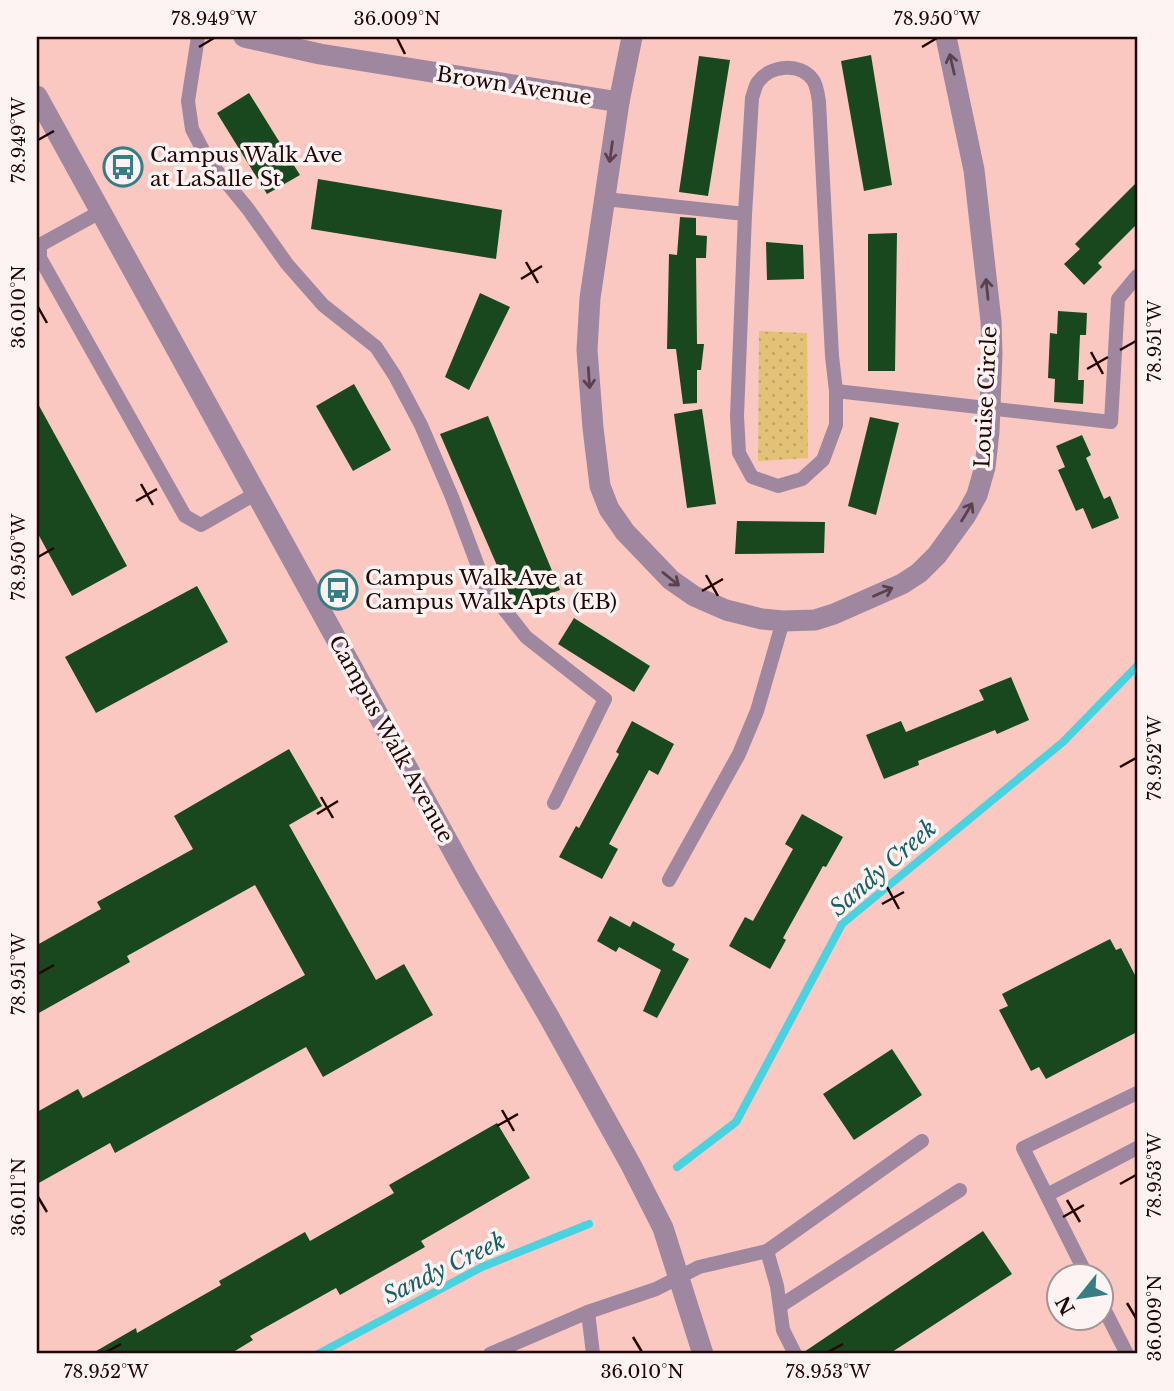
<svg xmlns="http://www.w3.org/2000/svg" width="1174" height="1391" viewBox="0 0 1174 1391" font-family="'Libre Baskerville',serif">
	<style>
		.grass { fill: url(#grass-dots) }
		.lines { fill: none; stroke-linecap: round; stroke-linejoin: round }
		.stream { stroke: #4bd2e0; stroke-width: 8 }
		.building { fill: #19481e }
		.lane { stroke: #9e879f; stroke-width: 14 }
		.street { stroke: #9e879f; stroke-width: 21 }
		.oneway { stroke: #5a414b }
		.ticks { fill: none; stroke: #230706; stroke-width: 2.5 }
		.labels { text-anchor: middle; stroke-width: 7; stroke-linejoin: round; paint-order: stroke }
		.street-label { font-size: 21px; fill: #230706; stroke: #fcf3f2 }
		.poi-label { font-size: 21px; fill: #230706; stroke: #fcf3f2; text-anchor: start }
		.water-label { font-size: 23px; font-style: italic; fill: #176269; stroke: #fcf3f2 }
		.neatline { fill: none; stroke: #230706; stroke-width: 2.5 }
		.ticks-label { font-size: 18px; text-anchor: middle; fill: #230706 }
	</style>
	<defs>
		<pattern id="grass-dots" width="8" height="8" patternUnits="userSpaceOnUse" patternTransform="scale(1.75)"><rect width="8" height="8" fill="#e3c176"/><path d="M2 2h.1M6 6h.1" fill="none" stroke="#c2a465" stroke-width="1.8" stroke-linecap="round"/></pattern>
	</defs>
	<rect width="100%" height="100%" fill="#fac7c1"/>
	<!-- grass -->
	<path class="grass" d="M 759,331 L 807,333 L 808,458 L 758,461 Z"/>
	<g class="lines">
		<!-- stream -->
		<g class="stream">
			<path d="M 677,1167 L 736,1122 L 842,924 L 1063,742 L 1137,666"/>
			<path d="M 318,1354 L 482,1267 L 589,1224"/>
		</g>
	</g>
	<!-- building -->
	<g class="building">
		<path d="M 871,55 L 892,185 L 864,191 L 841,61 Z"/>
		<path d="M 699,56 L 730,60 L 708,196 L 679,192 Z"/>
		<path d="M 249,93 L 300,175 L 267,194 L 217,113 Z"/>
		<path d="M 318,179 L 502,210 L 496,259 L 311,229 Z"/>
		<path d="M 1137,182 L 1137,224 L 1098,263 L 1102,267 L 1084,285 L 1064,264 L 1080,249 L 1075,244 Z"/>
		<path d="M 680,217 L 696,218 L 696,235 L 707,236 L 706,258 L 696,258 L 697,344 L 704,344 L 701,370 L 697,370 L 697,403 L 683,404 L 676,349 L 667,349 L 669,254 L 677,255 Z"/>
		<path d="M 897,233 L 895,371 L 868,371 L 868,234 Z"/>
		<path d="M 766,242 L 803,245 L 804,279 L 767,280 Z"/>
		<path d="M 480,293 L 510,307 L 469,390 L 445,377 Z"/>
		<path d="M 1058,311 L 1087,313 L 1086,335 L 1080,335 L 1078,380 L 1084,380 L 1083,404 L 1054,402 L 1055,379 L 1048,378 L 1050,333 L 1057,334 Z"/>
		<path d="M 354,384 L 391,450 L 353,471 L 316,406 Z"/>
		<path d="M 37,402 L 127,566 L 72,596 L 37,532 Z"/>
		<path d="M 702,409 L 716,504 L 687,508 L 674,414 Z"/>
		<path d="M 488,416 L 560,590 L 515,607 L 440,434 Z"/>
		<path d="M 870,417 L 899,423 L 876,515 L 848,506 Z"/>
		<path d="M 1082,435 L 1091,455 L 1086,458 L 1104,499 L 1110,496 L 1119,518 L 1092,529 L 1083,508 L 1076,511 L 1058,470 L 1065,467 L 1056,446 Z"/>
		<path d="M 737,521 L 825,522 L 824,553 L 735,554 Z"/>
		<path d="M 197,586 L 228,642 L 96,713 L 65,657 Z"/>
		<path d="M 574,618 L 650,666 L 634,692 L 558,644 Z"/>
		<path d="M 1011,677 L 1029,720 L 997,734 L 995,730 L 918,761 L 919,765 L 884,779 L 866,735 L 901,721 L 906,732 L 984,700 L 979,690 Z"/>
		<path d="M 632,721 L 674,744 L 658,775 L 649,770 L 609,844 L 618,849 L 602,879 L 559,857 L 576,826 L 579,828 L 619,754 L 616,752 Z"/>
		<path d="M 289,749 L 322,806 L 289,825 L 376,980 L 404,964 L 433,1015 L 323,1077 L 306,1047 L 115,1153 L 110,1143 L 37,1184 L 37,1112 L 78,1089 L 83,1098 L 305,975 L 255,885 L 127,956 L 130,962 L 37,1014 L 37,945 L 101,909 L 97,902 L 193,849 L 174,816 Z"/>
		<path d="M 802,814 L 843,837 L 826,867 L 823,866 L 783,938 L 786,940 L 770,969 L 729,946 L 745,917 L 753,921 L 793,849 L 785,844 Z"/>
		<path d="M 610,916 L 630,927 L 633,921 L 675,944 L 672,950 L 689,959 L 657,1018 L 643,1011 L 661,970 L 619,947 L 616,952 L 597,941 Z"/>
		<path d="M 1110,939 L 1116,950 L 1121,948 L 1137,979 L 1137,1032 L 1046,1079 L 1039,1067 L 1031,1071 L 1020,1050 L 999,1010 L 1008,1006 L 1002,994 Z"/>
		<path d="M 892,1049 L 922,1095 L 854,1140 L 823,1094 Z"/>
		<path d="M 497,1123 L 530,1178 L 421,1241 L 425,1247 L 340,1295 L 336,1288 L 250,1336 L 253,1340 L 230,1354 L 91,1354 L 136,1328 L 137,1333 L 221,1285 L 219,1281 L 305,1232 L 310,1241 L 394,1193 L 389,1185 Z"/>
		<path d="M 983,1231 L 1012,1274 L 889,1354 L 805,1354 L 804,1352 Z"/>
	</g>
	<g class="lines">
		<!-- lane -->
		<g class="lane">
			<path d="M 198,37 L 188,101 L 192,129 L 208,160 L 248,209 L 287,264 L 323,305 L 376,347 L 395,376 L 421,425 L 452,497 L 485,585 L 526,637 L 605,699 L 554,803"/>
			<path d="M 605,199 L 745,214 L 737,416 L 739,453 L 752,477 L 778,486 L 802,479 L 823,460 L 836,425 L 836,391 L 832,356 L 819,102 C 818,95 817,86 813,80 C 800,62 770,65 758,82 C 755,86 754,93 752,98 L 745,214"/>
			<path d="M 100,212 L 40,245 L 40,258 L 185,516 L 201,525 L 255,494"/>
			<path d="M 836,391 L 1111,422 L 1118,299 L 1137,276"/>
			<path d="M 669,880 L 739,754 L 757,711 L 783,621"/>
			<path d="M 1047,1195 L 1137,1148"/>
			<path d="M 767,1251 L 922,1141"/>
			<path d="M 1087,1276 L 1023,1148 L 1137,1093"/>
			<path d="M 1100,1301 L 1127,1354"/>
			<path d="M 780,1306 L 960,1190"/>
			<path d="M 588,1312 L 593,1354"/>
			<path d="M 490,1354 L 588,1312 L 656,1289 L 699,1267 L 767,1251 L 777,1286 L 783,1330 L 795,1354"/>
		</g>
		<!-- street -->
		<g class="street">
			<path d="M 244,37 L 320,54 L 619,102"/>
			<path d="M 632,37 L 619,102 L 590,298 L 587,350 L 593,428 L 600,486 L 609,509 L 625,532 L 671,580 L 694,596 L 726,610 L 762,619 L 783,621 L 815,620 L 834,614 L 902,584 L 919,573 L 937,555 L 966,515 L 977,495 L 985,467 L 989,432 L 992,354 L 991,321 L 974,170 L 946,37"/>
			<path d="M 37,96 L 468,878 L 549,1017 L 631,1165 L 663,1228 L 703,1354"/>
		</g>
	</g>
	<!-- one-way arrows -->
	<defs><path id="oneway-shaft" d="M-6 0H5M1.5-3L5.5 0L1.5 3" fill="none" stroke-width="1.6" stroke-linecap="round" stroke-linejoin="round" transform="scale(1.75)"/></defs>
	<g class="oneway">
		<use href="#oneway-shaft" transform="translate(952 64) rotate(-103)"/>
		<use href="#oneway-shaft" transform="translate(611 152) rotate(98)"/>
		<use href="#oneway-shaft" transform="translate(987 289) rotate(-96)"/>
		<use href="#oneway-shaft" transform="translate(589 378) rotate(86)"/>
		<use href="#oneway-shaft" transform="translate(967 512) rotate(-59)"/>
		<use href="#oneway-shaft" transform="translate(671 579) rotate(39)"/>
		<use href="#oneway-shaft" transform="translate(883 592) rotate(-24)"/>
	</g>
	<!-- ticks -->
	<path class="ticks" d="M 397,38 L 405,54M 199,47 L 214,38M 922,47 L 937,38M 38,140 L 54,131M 526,262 L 538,283M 521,279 L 542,266M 38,307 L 47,323M 1120,350 L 1136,341M 1091,352 L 1103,374M 1087,369 L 1108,357M 141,484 L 153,505M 136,501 L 157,489M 38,557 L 54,548M 706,575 L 718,596M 702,591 L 723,579M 1120,767 L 1136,758M 321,797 L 333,818M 317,814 L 338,801M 887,887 L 899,909M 882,904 L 904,892M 38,974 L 54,965M 502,1110 L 514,1131M 497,1126 L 518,1114M 1120,1184 L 1136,1175M 38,1197 L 47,1212M 1067,1200 L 1080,1222M 1063,1217 L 1084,1205M 1127,1303 L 1136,1318M 633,1337 L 642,1352M 106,1352 L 121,1344M 828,1352 L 843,1344"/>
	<!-- icons -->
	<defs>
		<g id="bus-ring" transform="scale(2.0125)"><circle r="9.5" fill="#fcf3f2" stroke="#367e86" stroke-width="1.5"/><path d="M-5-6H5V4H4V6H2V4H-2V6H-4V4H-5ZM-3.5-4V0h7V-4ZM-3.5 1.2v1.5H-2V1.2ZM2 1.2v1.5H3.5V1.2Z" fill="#367e86"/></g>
	</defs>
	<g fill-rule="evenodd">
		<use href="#bus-ring" x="123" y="167"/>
		<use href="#bus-ring" x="338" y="590"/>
	</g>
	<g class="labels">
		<!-- street labels -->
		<g class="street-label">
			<text transform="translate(514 86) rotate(9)" y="7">Brown Avenue</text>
			<text transform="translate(986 397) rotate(-87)" y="7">Louise Circle</text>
			<text transform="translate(391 739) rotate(61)" y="7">Campus Walk Avenue</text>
		</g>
		<!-- poi labels -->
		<g class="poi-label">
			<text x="150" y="162">Campus Walk Ave<tspan x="150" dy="24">at LaSalle St</tspan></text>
			<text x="365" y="585">Campus Walk Ave at<tspan x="365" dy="24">Campus Walk Apts (EB)</tspan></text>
		</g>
		<!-- water labels -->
		<g class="water-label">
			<text transform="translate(883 868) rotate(-41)" y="8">Sandy Creek</text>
			<text transform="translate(444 1268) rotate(-26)" y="8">Sandy Creek</text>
		</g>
	</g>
	<!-- border -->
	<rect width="1174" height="1391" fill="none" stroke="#fcf3f2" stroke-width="77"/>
	<!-- north arrow -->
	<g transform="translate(1080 1297) rotate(240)"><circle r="33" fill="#fcf3f2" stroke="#a59594" stroke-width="2"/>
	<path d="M0-5L12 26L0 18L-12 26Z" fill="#367e86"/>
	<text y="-10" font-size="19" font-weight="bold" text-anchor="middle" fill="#230706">N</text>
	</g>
	<rect x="38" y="38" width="1098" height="1314" class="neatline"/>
	<g class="ticks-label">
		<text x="214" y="25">78.949°W</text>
		<text x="397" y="25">36.009°N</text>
		<text x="937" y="25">78.950°W</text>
		<text transform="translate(19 140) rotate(-90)" y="6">78.949°W</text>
		<text transform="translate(19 307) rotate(-90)" y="6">36.010°N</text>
		<text transform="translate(1155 341) rotate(-90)" y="6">78.951°W</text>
		<text transform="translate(19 557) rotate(-90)" y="6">78.950°W</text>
		<text transform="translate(1155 758) rotate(-90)" y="6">78.952°W</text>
		<text transform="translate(19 974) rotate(-90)" y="6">78.951°W</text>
		<text transform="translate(1155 1175) rotate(-90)" y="6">78.953°W</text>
		<text transform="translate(19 1197) rotate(-90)" y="6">36.011°N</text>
		<text transform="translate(1155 1318) rotate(-90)" y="6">36.009°N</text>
		<text x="106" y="1378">78.952°W</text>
		<text x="642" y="1378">36.010°N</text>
		<text x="828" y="1378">78.953°W</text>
	</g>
</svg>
